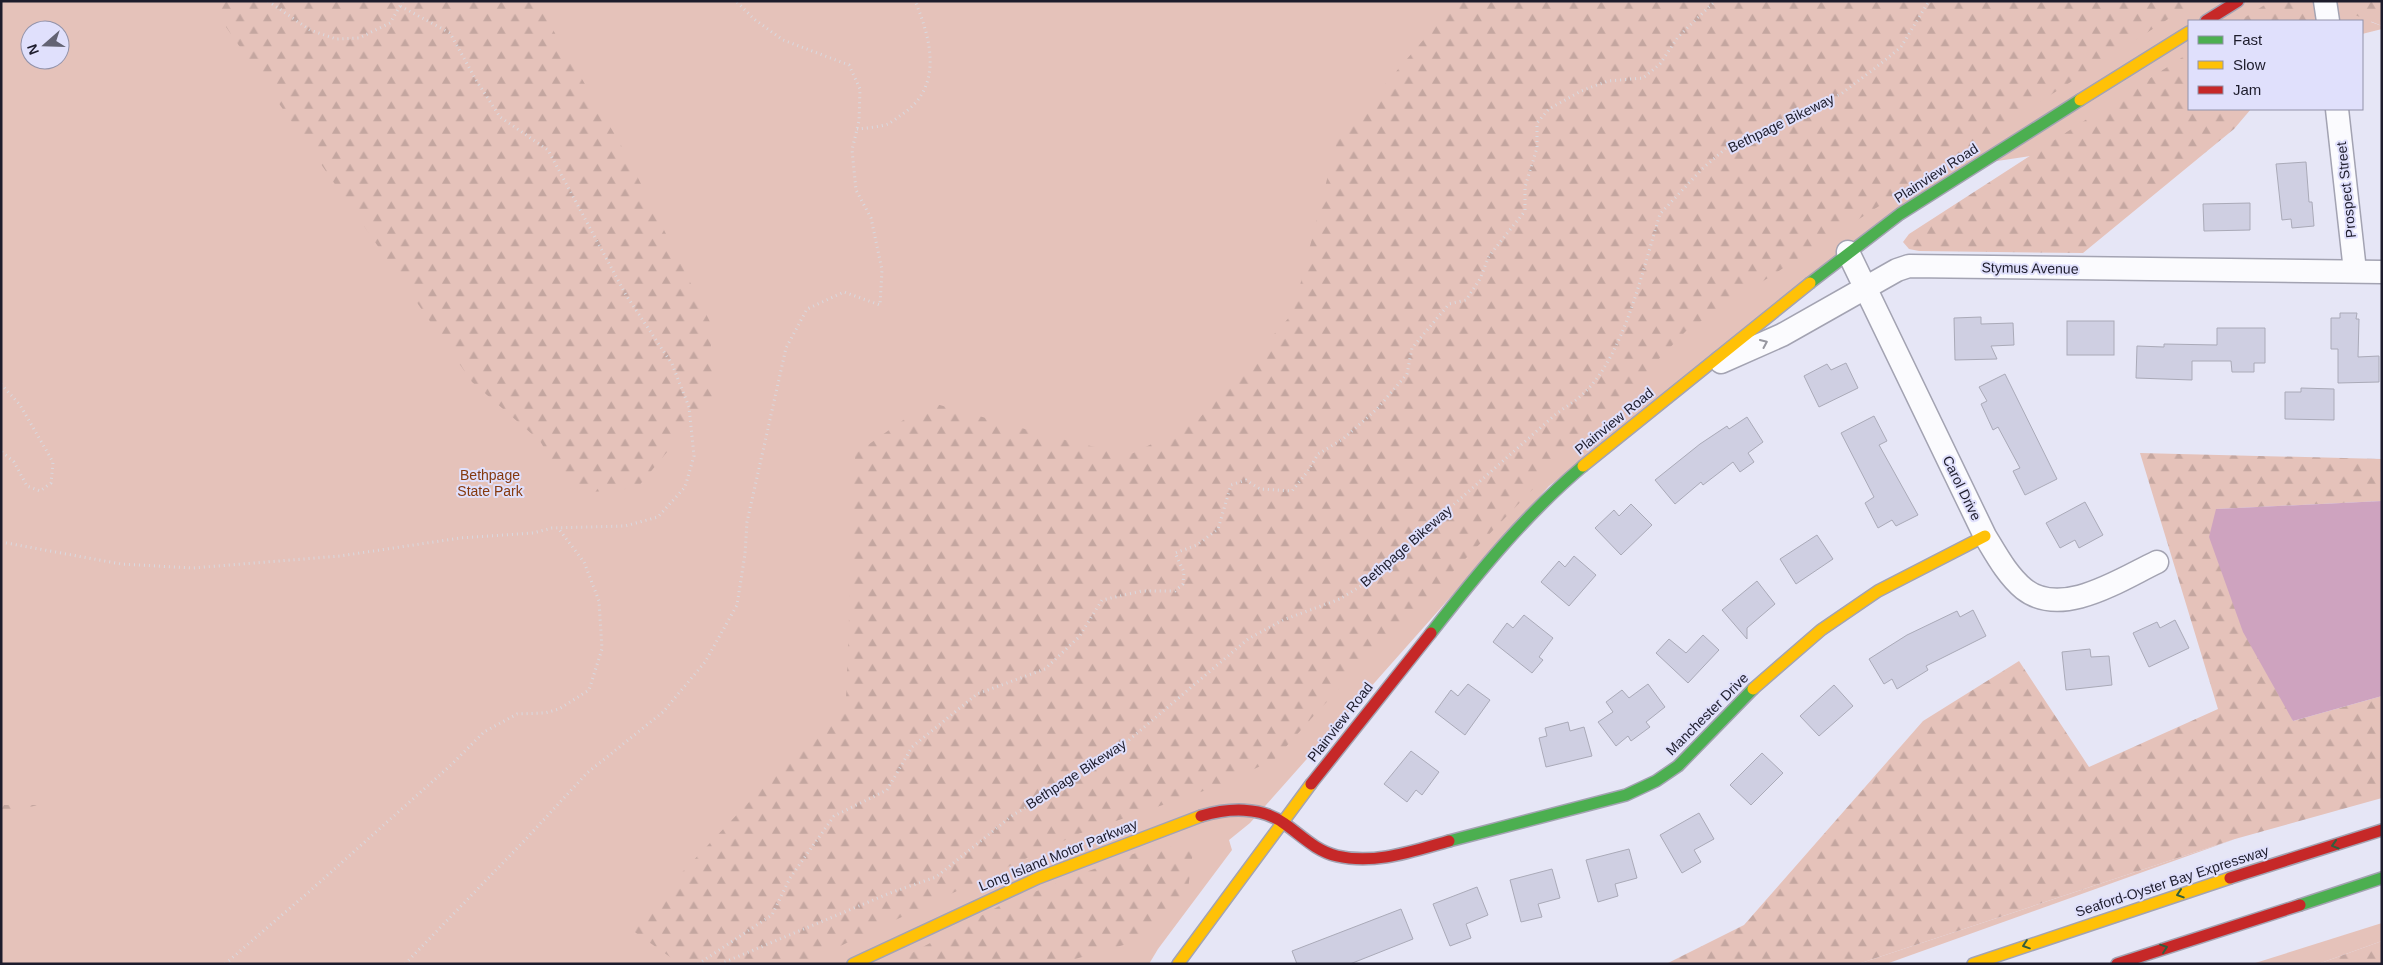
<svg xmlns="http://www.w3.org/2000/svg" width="2383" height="965" viewBox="0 0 2383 965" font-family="Helvetica,sans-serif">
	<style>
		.green { fill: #e5c2ba; fill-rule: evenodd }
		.forest { fill: url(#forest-firs) }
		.water { fill: #cea3bf }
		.building { fill: #cfcfe2; stroke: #aaaab8 }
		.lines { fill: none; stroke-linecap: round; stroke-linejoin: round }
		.street-casing { stroke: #a3a3b2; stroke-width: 25 }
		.fast-casing { stroke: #a3a3b2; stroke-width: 14 }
		.slow-casing { stroke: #a3a3b2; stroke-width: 14 }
		.jam-casing { stroke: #a3a3b2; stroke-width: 14 }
		.path { stroke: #dad9df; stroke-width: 3; stroke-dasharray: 1 4; stroke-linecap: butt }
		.street { stroke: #fbfbfe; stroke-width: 22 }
		.fast { stroke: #4caf50; stroke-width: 11 }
		.slow { stroke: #ffc107; stroke-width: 11 }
		.jam { stroke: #c62828; stroke-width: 11 }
		.oneway { stroke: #9797a0 }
		.oneway2 { stroke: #325e3c }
		.labels { text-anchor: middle; stroke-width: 4; stroke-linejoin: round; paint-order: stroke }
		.street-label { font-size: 14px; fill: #1d1c2c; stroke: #e0e0fc }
		.park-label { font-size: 14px; fill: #85390f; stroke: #e0e0fc }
	</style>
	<defs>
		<pattern id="forest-firs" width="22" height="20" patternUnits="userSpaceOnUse" patternTransform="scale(1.25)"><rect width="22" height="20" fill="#e5c2ba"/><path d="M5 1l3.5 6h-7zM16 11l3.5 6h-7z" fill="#c4a6a0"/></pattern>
	</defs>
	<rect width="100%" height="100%" fill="#e6e6f6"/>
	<!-- green -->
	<g class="green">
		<path d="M 1,1 L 2382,1 L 2371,22 L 2382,26 L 2382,29 L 2362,34 L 2362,21 L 2189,21 L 2189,109 L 2181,134 L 1977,164 L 1549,486 L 1250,823 L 1229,840 L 1232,850 L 1158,949 L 1149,964 L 1,964 ZM 30,30 L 60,30 L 60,60 L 30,60 Z"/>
		<path d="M 2235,839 L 1886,964 L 1858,964 Z"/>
		<path d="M 2382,923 L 2382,941 L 2318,964 L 2252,964 Z"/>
	</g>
	<!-- forest -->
	<g class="forest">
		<path d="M 208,1 L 536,1 L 625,152 L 710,322 L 713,397 L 637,488 L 592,492 L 568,488 L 540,441 L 472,382 Z"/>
		<path d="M 1457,1 L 2196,1 L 1686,331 L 1318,711 L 1275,759 L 1221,785 L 1078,834 L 802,964 L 680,964 L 629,928 L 846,700 L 855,454 L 929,402 L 1061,439 L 1129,455 L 1195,423 L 1293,313 L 1337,140 Z"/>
		<path d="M 2271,1 L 2310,1 L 2313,21 L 2239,21 Z"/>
		<path d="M 2354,1 L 2382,1 L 2382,26 L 2355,15 Z"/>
		<path d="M 2189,53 L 2189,109 L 2251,109 L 2234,129 L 2083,253 L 1919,251 L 1909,249 L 1903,242 L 1909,234 Z"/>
		<path d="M 2140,453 L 2382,459 L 2382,501 L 2216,509 L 2293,721 L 2382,696 L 2382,798 L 2235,839 L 1858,964 L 1666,964 L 1744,925 L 1923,721 L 2019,661 L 2089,767 L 2218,709 Z"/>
		<path d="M 1,805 L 38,805 L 1,814 Z"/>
		<path d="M 1159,844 L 1193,852 L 1188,889 L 1151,937 L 1058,964 L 891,964 L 1003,904 Z"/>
		<path d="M 2382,941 L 2382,964 L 2318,964 Z"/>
	</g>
	<!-- water -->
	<path class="water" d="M 2382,501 L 2382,696 L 2293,721 L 2243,632 L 2209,537 L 2216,509 Z"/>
	<!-- building -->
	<g class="building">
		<path d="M 2306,162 L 2309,202 L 2312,202 L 2314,226 L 2292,228 L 2291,219 L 2282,220 L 2276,164 Z"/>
		<path d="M 2250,203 L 2250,230 L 2204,231 L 2203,204 Z"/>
		<path d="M 2340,313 L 2357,313 L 2356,319 L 2359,319 L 2358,357 L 2379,356 L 2379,382 L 2338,383 L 2338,349 L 2331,349 L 2331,318 L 2340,318 Z"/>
		<path d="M 1981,317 L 1981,324 L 2013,323 L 2014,345 L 1991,346 L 1997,359 L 1955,360 L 1954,318 Z"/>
		<rect x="2067" y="321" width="47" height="34"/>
		<path d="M 2217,328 L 2265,328 L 2265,363 L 2254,363 L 2254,372 L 2232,372 L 2231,361 L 2192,361 L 2192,380 L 2136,378 L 2137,346 L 2164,347 L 2164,344 L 2217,345 Z"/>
		<path d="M 1846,363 L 1858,388 L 1819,407 L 1804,376 L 1827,364 L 1831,370 Z"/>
		<path d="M 2005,374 L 2057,479 L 2025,495 L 2013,471 L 2020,468 L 1998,427 L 1993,430 L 1981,404 L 1987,401 L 1979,387 Z"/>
		<path d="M 2301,388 L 2334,389 L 2334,420 L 2285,419 L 2285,392 L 2301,392 Z"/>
		<path d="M 1874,416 L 1887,441 L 1879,445 L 1918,515 L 1896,526 L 1892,520 L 1878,528 L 1865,503 L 1874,497 L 1841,433 Z"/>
		<path d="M 1747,417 L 1763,442 L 1748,453 L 1754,462 L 1740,472 L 1733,462 L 1703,485 L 1701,482 L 1675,504 L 1655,480 L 1700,444 L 1727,426 L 1729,429 Z"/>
		<path d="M 2085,502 L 2103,535 L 2079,548 L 2075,540 L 2060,548 L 2046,523 Z"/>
		<path d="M 1631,504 L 1652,525 L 1621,555 L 1595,528 L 1614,510 L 1619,516 Z"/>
		<path d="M 1817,535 L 1833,559 L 1796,584 L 1780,559 Z"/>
		<path d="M 1574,556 L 1596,575 L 1569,606 L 1541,582 L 1559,561 L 1565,567 Z"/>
		<path d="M 1757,581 L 1775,604 L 1747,628 L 1747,639 L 1722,610 Z"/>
		<path d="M 1973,610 L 1986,636 L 1926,666 L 1928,670 L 1897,689 L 1892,679 L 1884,684 L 1869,659 L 1907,635 L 1957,611 L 1960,617 Z"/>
		<path d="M 1524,615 L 1553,638 L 1539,657 L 1543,660 L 1532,673 L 1493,642 L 1507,623 L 1513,628 Z"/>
		<path d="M 2175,620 L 2189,648 L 2149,667 L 2133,633 L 2157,622 L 2160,628 Z"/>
		<path d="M 1703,635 L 1719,650 L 1688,683 L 1656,653 L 1669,639 L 1686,653 Z"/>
		<path d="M 2090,649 L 2091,657 L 2109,656 L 2112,685 L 2066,690 L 2062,652 Z"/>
		<path d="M 1468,684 L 1490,700 L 1465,735 L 1435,712 L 1451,690 L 1458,696 Z"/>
		<path d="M 1648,684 L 1665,707 L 1646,722 L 1650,727 L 1631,741 L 1628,736 L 1616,746 L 1598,722 L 1613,712 L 1606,702 L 1622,690 L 1629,698 Z"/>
		<path d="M 1834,685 L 1853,706 L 1819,736 L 1800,716 Z"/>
		<path d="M 1568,722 L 1570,731 L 1584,727 L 1592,756 L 1546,767 L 1539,738 L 1547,736 L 1545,728 Z"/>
		<path d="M 1411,751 L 1439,772 L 1422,795 L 1416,790 L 1407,802 L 1384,784 Z"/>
		<path d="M 1762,753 L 1783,773 L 1751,805 L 1730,785 Z"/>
		<path d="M 1699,813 L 1714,839 L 1694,850 L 1701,862 L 1682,873 L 1660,835 Z"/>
		<path d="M 1629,849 L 1637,878 L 1615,884 L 1618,896 L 1598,902 L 1586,860 Z"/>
		<path d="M 1552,869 L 1560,898 L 1538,904 L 1542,917 L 1521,922 L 1510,880 Z"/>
		<path d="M 1477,887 L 1488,915 L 1466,924 L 1471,938 L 1450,946 L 1433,904 Z"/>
		<path d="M 1401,909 L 1413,939 L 1350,964 L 1297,964 L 1292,951 Z"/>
	</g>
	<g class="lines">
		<!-- street casing -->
		<g class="street-casing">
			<g id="street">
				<path d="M 2325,1 L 2328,21"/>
				<path d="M 2337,109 L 2355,271"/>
				<path d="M 1848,252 L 1985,536 C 1996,554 2007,575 2024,589 C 2062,619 2121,579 2157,562"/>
				<path d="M 1721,362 L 1782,335 L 1897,270 L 1909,266 L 2382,272"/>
			</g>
		</g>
		<!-- fast casing -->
		<g class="fast-casing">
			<g id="fast">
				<path d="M 1810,283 L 1900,214 L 2080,100"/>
				<path d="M 1431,633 C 1478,573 1525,515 1583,466"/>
				<path d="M 1449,841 L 1626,795 L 1656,781 L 1678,766 L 1753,689"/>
				<path d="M 2300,905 L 2382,878"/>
			</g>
		</g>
		<!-- slow casing -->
		<g class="slow-casing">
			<g id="slow">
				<path d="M 2080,100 L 2189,32"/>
				<path d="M 1583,466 L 1810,283"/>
				<path d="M 1753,689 L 1821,630 L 1878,591 L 1985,536"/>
				<path d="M 853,964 L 1038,878 L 1201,816"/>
				<path d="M 1178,964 L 1311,784"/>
				<path d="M 1973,964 L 2230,878"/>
			</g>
		</g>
		<!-- jam casing -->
		<g class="jam-casing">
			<g id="jam">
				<path d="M 2206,21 L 2238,1"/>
				<path d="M 1311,784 L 1431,633"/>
				<path d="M 1201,816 C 1228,808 1261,806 1285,824 C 1302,836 1316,851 1337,856 C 1375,865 1413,851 1449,841"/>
				<path d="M 2230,878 L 2382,830"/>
				<path d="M 2117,964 L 2300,905"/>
			</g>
		</g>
		<!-- path -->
		<g class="path">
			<path d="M 268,1 L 310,30 L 336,39 L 359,38 L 390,23 L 403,1"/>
			<path d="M 857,129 C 867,128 879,127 888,124 C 892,122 897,118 901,115 C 943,88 932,41 915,1"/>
			<path d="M 1,384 L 20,405 L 53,462 L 51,483 L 40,491 L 27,486 L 14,462 L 1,451"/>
			<path d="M 1,542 L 121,564 L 193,568 L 340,556 L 460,538 L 533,533 L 552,528 L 625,526 L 658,517 L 685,487 L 694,456 L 689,407 L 672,364 L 626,295 L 548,150 L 500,117 L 476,80 L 450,33 L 400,6"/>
			<path d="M 225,964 L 311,890 L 452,764 L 484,732 L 517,714 L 545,713 L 559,709 L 589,690 L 602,649 L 599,601 L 584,562 L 558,528"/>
			<path d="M 405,964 L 525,840 L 587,773 L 663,712 L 705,662 L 737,605 L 745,554 L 747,522 L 786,348 L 807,309 L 844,292 L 880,305 L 882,270 L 871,218 L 856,190 L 852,150 L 859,121 L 860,89 L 849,65 L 783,40 L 754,19 L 736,1"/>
			<path d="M 698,964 L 772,915 L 790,878 L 834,816 L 887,790 L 912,747 L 977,694 L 1045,669 L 1079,637 L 1102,600 L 1142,591 L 1175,591 L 1183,584 L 1184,572 L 1175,553 L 1197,545 L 1218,529 L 1231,485 L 1246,480 L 1260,489 L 1292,491 L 1308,471 L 1318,454 L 1343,439 L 1377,409 L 1407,374 L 1412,348 L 1449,304 L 1466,300 L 1480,279 L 1489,256 L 1525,211 L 1525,187 L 1537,148 L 1537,123 L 1549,109 L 1581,91 L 1608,81 L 1643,78 L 1660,64 L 1678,37 L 1715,1"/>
			<path d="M 720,964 L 890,893 L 936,877 L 1013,815 L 1068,783 L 1122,746 L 1248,639 L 1283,620 L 1340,599 L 1364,584 L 1556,414 C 1565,407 1576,401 1584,393 C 1625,354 1643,268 1660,214 L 1702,169 L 1731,144 L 1807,108 L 1841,94 L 1874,69 L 1901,47 L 1929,1"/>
		</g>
		<!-- street -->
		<use href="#street" class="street"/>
		<!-- fast -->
		<use href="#fast" class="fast"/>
		<!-- slow -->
		<use href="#slow" class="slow"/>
		<!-- jam -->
		<use href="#jam" class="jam"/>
	</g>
	<!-- one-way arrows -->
	<defs><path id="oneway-chevron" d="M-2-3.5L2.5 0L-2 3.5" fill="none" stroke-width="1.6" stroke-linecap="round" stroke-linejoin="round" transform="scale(1.25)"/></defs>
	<use class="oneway" href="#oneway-chevron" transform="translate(1764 343) rotate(-24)"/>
	<g class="oneway2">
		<use href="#oneway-chevron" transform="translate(2335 845) rotate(163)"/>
		<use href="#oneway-chevron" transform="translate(2180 894) rotate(162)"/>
		<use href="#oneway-chevron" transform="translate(2026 945) rotate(161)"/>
		<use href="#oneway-chevron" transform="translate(2164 948) rotate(-19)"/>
	</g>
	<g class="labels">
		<!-- street labels -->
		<g class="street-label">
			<text transform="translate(1781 123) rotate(-26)" y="5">Bethpage Bikeway</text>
			<text transform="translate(1936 173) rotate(-33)" y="5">Plainview Road</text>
			<text transform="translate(2346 190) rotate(-96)" y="5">Prospect Street</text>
			<text transform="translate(2030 268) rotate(1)" y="5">Stymus Avenue</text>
			<text transform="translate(1614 421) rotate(-39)" y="5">Plainview Road</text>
			<text transform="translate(1962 488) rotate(64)" y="5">Carol Drive</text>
			<text transform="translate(1406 546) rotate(-41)" y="5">Bethpage Bikeway</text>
			<text transform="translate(1707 714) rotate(-45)" y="5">Manchester Drive</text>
			<text transform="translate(1340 722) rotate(-52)" y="5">Plainview Road</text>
			<text transform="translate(1076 774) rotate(-33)" y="5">Bethpage Bikeway</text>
			<text transform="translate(1058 855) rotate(-22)" y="5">Long Island Motor Parkway</text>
			<text transform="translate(2172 881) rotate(-18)" y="5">Seaford-Oyster Bay Expressway</text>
		</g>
		<!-- park labels -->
		<g class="park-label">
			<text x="490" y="480">Bethpage<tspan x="490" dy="16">State Park</tspan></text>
		</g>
	</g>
	<!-- border -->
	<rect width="2383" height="965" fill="none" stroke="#1d1c2c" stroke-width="5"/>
	<!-- legend -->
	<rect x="2188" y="20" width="175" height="90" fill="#e0e0fc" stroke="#9292a9"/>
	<rect x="2198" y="36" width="25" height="8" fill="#4caf50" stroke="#9292a9"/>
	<text x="2233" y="45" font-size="15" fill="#1d1c2c">Fast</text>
	<rect x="2198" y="61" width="25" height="8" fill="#ffc107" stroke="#9292a9"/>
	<text x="2233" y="70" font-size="15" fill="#1d1c2c">Slow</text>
	<rect x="2198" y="86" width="25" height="8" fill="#c62828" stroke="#9292a9"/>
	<text x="2233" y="95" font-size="15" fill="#1d1c2c">Jam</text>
	<!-- north arrow -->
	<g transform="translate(45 45) rotate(250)"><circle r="24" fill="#e0e0fc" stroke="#9292a9"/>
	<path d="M0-4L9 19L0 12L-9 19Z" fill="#636373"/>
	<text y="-8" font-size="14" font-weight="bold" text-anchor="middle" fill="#1d1c2c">N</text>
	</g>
</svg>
